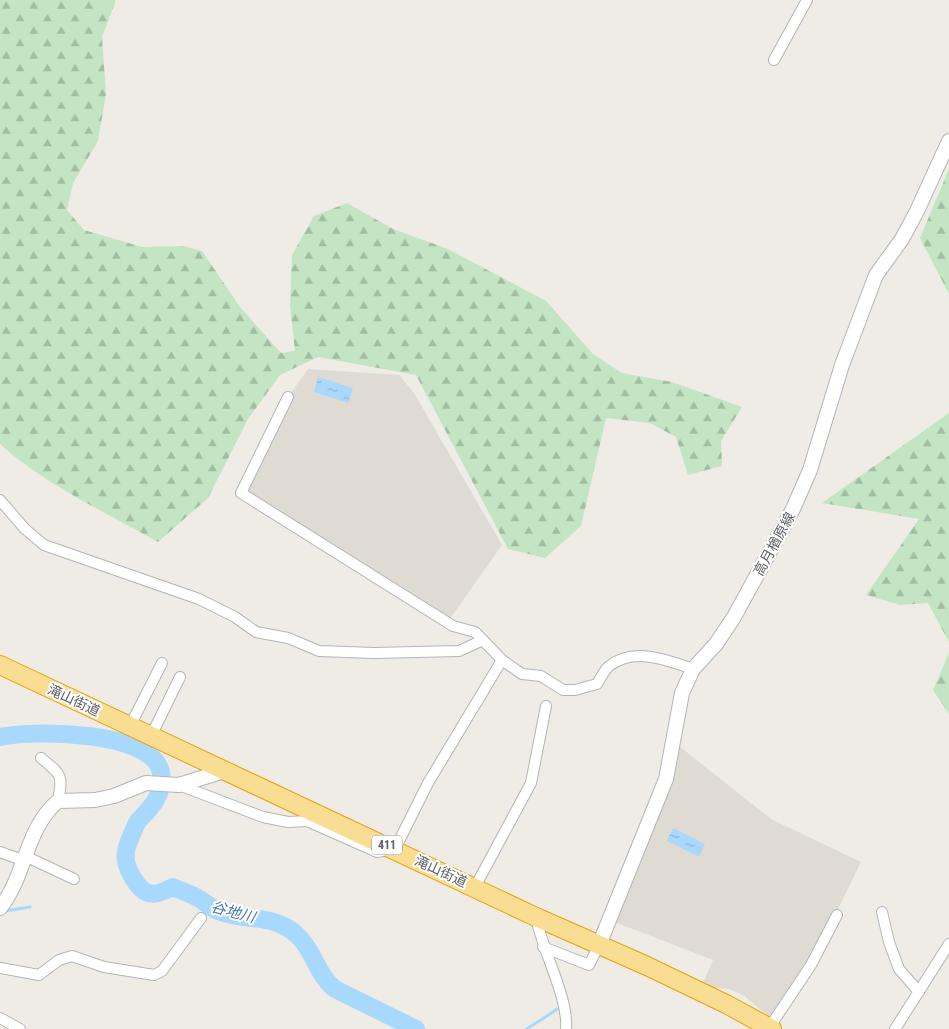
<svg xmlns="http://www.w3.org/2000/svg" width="949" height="1029" viewBox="0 0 949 1029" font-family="'Roboto Condensed','Noto Sans JP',sans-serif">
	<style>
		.education { fill: #dfdbd3 }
		.forest { fill: url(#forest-firs) }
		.water { fill: url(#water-ripples) }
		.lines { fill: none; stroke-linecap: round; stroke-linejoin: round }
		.stream { stroke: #a8d9fc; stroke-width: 3 }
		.river { stroke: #a8d9fc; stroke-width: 18 }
		.street-casing { stroke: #b2b6b9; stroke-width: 12 }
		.secondary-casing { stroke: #b1b5b9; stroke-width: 16 }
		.highway-casing { stroke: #eca008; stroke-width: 20 }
		.street { stroke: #fff; stroke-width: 10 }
		.secondary { stroke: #fff; stroke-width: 14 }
		.highway { stroke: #f9dd92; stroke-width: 18 }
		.labels { text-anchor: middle; stroke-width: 4; stroke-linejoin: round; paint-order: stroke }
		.shield { fill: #fff; stroke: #8e9093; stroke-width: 1 }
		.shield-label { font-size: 12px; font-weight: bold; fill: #5d6165 }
		.street-label { font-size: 14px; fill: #5d6165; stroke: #fff }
		.water-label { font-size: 15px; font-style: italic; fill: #447aae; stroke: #fff }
	</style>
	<defs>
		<pattern id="forest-firs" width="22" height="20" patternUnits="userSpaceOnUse" patternTransform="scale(1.25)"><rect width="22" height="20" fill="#c3e5c3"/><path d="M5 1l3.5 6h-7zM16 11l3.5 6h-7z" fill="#a2bda2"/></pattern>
		<pattern id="water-ripples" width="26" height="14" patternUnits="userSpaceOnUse" patternTransform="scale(1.25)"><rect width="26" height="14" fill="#a8d9fc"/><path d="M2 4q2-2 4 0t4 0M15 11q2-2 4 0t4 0" fill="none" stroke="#8cb3d0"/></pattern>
	</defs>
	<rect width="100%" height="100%" fill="#efece5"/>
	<!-- education -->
	<g class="education">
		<path d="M 308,369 L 399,375 L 414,393 L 502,545 L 447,623 L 241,489 L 288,397 Z"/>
		<path d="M 679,746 L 771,819 L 861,862 L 839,907 L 837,915 L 774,1021 L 743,995 L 729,989 L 701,987 L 713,960 L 612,921 L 671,780 Z"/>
	</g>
	<!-- forest -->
	<g class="forest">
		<path d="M 0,0 L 116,0 L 102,37 L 106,94 L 98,141 L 73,183 L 67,210 L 84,230 L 142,247 L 183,246 L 202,251 L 240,307 L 281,353 L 295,351 L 290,306 L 292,255 L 314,216 L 347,203 L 393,229 L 448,249 L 546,301 L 593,354 L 622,373 L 672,382 L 742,407 L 721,441 L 722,466 L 688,475 L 676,437 L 650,423 L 606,418 L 581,526 L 545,558 L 508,549 L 416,375 L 318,357 L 280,375 L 248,419 L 208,498 L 158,542 C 108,514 41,482 0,444 Z"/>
		<path d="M 949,169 L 949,294 L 920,238 Z"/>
		<path d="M 949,413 L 949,642 L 928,603 L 900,605 L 866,595 L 919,519 L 822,503 Z"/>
		<path d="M 949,653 L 949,714 L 933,690 Z"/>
	</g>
	<!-- water -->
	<g class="water">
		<path d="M 318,377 L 353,388 L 348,403 L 314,392 Z"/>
		<path d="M 673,828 L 705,844 L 699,857 L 667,841 Z"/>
	</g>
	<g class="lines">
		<!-- stream -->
		<g class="stream">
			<path d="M 5,911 L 30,907"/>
			<path d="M 559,974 L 567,999"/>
			<path d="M 527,1029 L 559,1008"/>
		</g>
		<!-- river -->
		<path class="river" d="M 0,737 C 32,730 154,730 161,773 C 164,793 153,806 140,819 C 136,822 135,828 133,832 C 122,854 123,864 137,884 C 148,899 158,894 173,887 C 181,891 191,894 198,898 C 205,902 211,908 218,911 C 245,922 275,913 298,936 C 314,951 317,975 335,989 L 416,1029"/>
		<!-- street casing -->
		<g class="street-casing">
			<g id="street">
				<path d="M 774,60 L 807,0"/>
				<path d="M 288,397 L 241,493 L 453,626 L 475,632 L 502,660 L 522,674 L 541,676 L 563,690 L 575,690 L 597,684 C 600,679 604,671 608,667 C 633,646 667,660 693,669"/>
				<path d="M 0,500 L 25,529 L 44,545 L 199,599 L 235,617 L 256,632 L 288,638 L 319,651 L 374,653 L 459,651 L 483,640"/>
				<path d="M 130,726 L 162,663"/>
				<path d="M 151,736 L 180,677"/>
				<path d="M 41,758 C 62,775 63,775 58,801"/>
				<path d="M 179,785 L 263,817 L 288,822 L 307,821 L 377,852 L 395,849 L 428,783 L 502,660"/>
				<path d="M 0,852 L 22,860"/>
				<path d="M 25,856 L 74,879"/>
				<path d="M 475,887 L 531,783 L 546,706"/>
				<path d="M 882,912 L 889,942 L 899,969 L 919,992"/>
				<path d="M 536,917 C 542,950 569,999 566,1029"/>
				<path d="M 543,947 L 589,965 L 599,945"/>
				<path d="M 0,968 L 39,975 L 59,960 L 72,956 L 104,967 L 154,975 L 162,971 L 201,918"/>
				<path d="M 0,1018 L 20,1029"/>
				<path d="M 769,1028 L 811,965 L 837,915"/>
				<path d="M 895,1029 L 949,944"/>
			</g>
		</g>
		<!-- secondary casing -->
		<g class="secondary-casing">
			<g id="secondary">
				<path d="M 0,908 C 26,876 25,829 58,801 L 95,800 L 114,796 L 146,783 L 179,785 L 224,771"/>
				<path d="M 599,945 L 666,779 L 682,693 L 693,669 L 716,644 L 734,617 L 793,509 L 810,470 L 842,365 L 876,275 L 902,239 L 917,211 L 949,141"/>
			</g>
		</g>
		<!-- highway casing -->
		<g class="highway-casing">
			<path id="highway" d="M 0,665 L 536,917 L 647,966 L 726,1004 L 772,1029"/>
		</g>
		<!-- street -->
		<use href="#street" class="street"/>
		<!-- secondary -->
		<use href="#secondary" class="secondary"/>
		<!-- highway -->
		<use href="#highway" class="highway"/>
	</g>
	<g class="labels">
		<!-- shield labels -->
		<rect class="shield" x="372" y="835.5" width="30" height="19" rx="4"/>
		<g class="shield-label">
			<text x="387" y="849">411</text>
		</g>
		<!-- street labels -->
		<g class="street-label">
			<text transform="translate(774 544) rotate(-61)" y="5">高月楢原線</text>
			<text transform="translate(74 700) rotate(25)" y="5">滝山街道</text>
			<text transform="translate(441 871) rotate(25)" y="5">滝山街道</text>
		</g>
		<!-- water labels -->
		<g class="water-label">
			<text transform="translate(233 912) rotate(15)" y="5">谷地川</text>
		</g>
	</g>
</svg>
